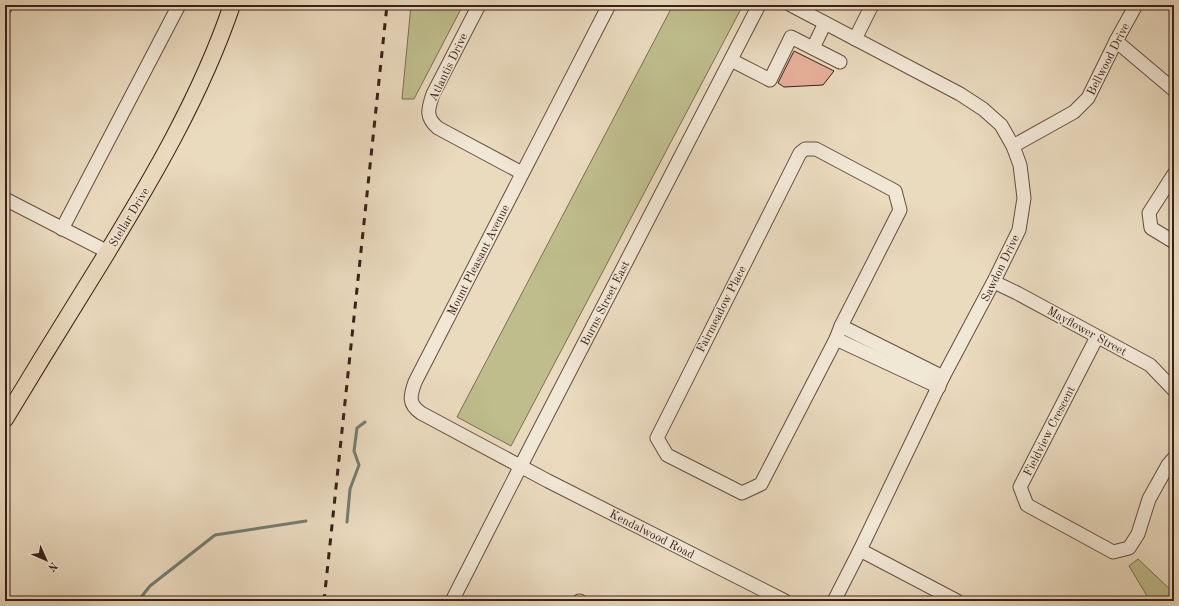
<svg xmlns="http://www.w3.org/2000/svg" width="1179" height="606" viewBox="0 0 1179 606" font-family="'Old Standard TT',serif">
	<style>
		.green { fill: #bfbd8c; stroke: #7c6e52 }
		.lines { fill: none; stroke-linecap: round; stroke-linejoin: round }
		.stream { stroke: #727d73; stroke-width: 3 }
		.building { fill: #e6af99; stroke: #392017 }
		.minor-casing { stroke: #654e41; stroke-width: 15 }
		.major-casing { stroke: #392017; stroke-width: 18 }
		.minor { stroke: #f1e7d5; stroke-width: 13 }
		.major { stroke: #eadabe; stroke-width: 16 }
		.rail { stroke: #392017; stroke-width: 3; stroke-dasharray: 7 7; stroke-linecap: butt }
		.labels { text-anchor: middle; stroke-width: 3; stroke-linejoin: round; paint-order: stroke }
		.street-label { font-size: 12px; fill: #392017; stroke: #f1e7d5 }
	</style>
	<rect width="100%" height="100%" fill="#eadabe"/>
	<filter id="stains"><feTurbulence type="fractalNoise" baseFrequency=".005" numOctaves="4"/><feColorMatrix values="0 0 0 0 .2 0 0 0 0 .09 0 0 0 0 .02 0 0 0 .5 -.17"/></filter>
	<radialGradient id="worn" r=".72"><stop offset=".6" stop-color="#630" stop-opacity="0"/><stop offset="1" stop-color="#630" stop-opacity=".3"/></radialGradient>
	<!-- green -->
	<g class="green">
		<path d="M 411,5 L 463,5 L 414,99 L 402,99 Z"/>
		<path d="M 673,5 L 743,5 L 511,446 L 457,417 Z"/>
		<path d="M 1138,559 L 1174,593 L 1174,601 L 1150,601 L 1129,566 Z"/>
	</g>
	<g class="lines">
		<!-- stream -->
		<g class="stream">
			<path d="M 347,522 L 350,489 L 359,465 L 354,451 L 357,428 L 365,422"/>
			<path d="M 138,601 L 150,586 L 215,535 L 306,521"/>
		</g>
	</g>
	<!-- building -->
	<path class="building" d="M 794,51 L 834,71 L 823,85 L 784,87 L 778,83 Z"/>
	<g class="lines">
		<!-- minor casing -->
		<g class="minor-casing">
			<g id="minor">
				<path d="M 479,5 L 433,94 C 428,109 425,117 438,128 L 522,173"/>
				<path d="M 609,5 L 415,382 C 410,396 408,404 421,413 L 548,481 L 785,601"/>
				<path d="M 791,5 L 960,94 L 983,109 L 1001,125 L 1013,146 L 1020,165 L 1024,198 L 1019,230 L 995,279 L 943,377 L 860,550 L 834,601"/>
				<path d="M 5,8 L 6,5"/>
				<path d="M 855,39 L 872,5"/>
				<path d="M 1116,41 L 1174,90"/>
				<path d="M 813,48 L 825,23"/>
				<path d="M 731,60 L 770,80 L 791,37 L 840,62"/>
				<path d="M 1013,146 L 1074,112 L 1088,98 L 1116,41 L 1136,5"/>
				<path d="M 805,149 L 816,149 L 895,191 L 900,210 L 841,326 L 836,339 L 761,484 L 742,493 L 667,455 L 657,438 L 800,153 Z"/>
				<path d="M 1174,174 L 1149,213 L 1151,228 L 1174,242"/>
				<path d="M 5,199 L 108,252"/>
				<path d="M 62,229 L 179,5"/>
				<path d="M 994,282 L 1017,293 L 1150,365 L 1174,390"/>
				<path d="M 841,326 L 943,377"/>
				<path d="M 1097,337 L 1020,487 L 1027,505 L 1113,552 L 1129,548 L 1138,534 L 1149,499 L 1168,465 L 1174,458"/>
				<path d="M 836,339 L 939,387"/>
				<path d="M 860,550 L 957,601"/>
				<path d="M 452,601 L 532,444 L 759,5"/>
				<path d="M 579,601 L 580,601"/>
			</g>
		</g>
		<!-- major casing -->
		<g class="major-casing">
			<path id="major" d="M 5,419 C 37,366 69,314 102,261 C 152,179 201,96 232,5"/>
		</g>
		<!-- minor -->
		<use href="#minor" class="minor"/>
		<!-- major -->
		<use href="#major" class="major"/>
		<!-- rail -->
		<path class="rail" d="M 324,601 L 387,5"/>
	</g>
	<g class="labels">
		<!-- street labels -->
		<g class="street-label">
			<text transform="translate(1108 59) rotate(-63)" y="4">Bellwood Drive</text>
			<text transform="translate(448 67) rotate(-64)" y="4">Atlantis Drive</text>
			<text transform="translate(129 217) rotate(-59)" y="4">Stellar Drive</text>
			<text transform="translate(478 260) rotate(-63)" y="4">Mount Pleasant Avenue</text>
			<text transform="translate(1000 268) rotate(-64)" y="4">Sawdon Drive</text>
			<text transform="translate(605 303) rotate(-63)" y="4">Burns Street East</text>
			<text transform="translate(721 309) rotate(-63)" y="4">Fairmeadow Place</text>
			<text transform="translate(1087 331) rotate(29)" y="4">Mayflower Street</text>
			<text transform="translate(1049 431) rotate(-63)" y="4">Fieldview Crescent</text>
			<text transform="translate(652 534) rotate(27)" y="4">Kendalwood Road</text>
		</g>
	</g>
	<!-- margin -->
	<rect width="1179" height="606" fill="none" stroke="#eadabe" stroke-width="20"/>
	<rect x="6" y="6" width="1167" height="594" fill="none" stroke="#392017" stroke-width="2"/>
	<rect x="10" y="10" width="1159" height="586" fill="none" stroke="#392017"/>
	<!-- north arrow -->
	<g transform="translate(46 560) rotate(135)" stroke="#f1e7d5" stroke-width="3" paint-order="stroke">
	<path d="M0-3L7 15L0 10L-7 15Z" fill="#392017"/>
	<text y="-6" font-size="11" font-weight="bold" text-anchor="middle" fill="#392017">N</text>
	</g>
	<rect width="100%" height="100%" filter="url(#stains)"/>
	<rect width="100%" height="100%" fill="url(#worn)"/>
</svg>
